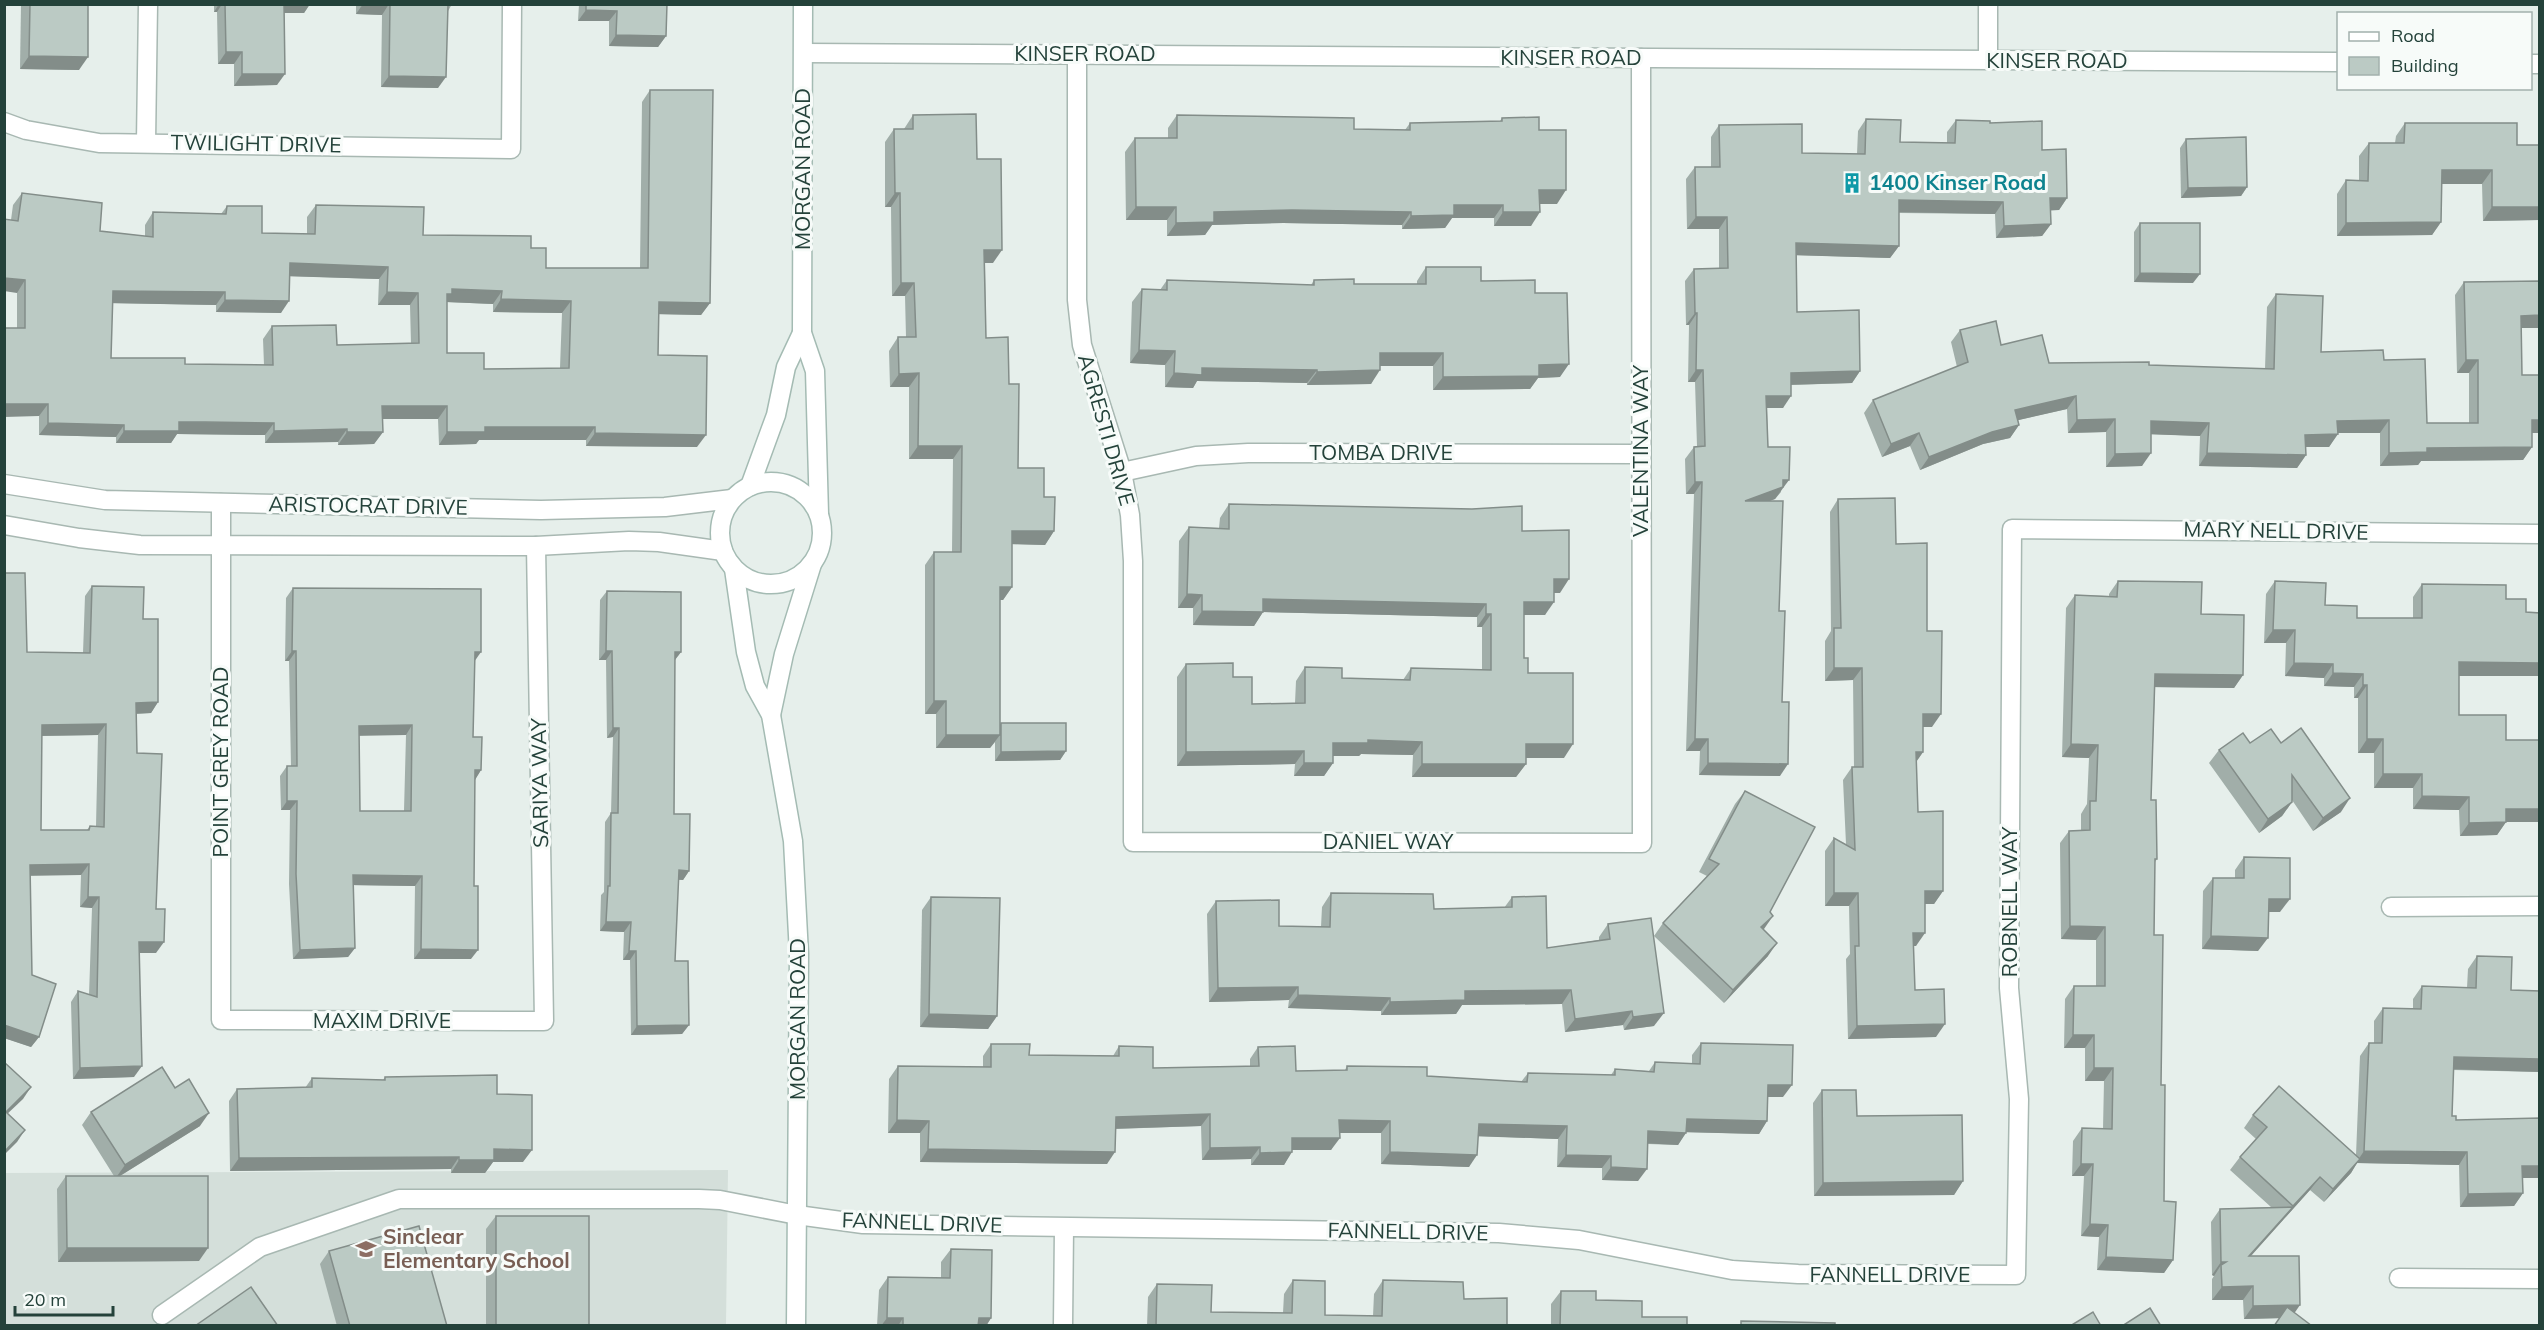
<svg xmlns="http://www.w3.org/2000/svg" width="2544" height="1330" viewBox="0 0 2544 1330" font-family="Mulish,sans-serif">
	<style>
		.built { fill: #d4dfda }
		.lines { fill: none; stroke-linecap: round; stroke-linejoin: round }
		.lane-casing { stroke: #a8b8b2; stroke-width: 21 }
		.street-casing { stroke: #a8b8b2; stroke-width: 21 }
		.secondary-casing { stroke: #a4bbb3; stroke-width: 21 }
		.lane { stroke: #fff; stroke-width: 18 }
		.street { stroke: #fff; stroke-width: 18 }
		.secondary { stroke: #fff; stroke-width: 18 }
		.wall { fill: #a1aea9; fill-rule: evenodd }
		.shaded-wall { fill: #838d89 }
		.building { fill: #bbcac4; stroke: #838d89; stroke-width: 1.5; fill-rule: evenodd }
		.labels { text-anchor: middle; stroke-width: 6; stroke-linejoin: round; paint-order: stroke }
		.street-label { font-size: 21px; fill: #24423a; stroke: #f7fbf9 }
		.culture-label { font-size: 21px; font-weight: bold; fill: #0d838f; stroke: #f7fbf9; text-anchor: start }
		.education-label { font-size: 21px; font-weight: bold; fill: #785e54; stroke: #f7fbf9; text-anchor: start }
	</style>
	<rect width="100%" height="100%" fill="#e6efeb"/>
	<!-- built -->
	<path class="built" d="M 728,1170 L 726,1325 L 5,1325 L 4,1173 Z"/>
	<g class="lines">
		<!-- lane casing -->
		<g class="lane-casing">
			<path id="lane" d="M 162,1315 L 260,1247 L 399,1199 L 699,1199 L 720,1200 L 797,1215"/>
		</g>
		<!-- street casing -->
		<g class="street-casing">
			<g id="street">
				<path d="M 1988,4 L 1988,60"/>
				<path d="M 804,53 L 2338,62"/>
				<path d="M 1077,54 L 1077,300 L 1082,345 L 1122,472 L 1130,515 L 1133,561 L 1133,842 L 1642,843 L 1641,58"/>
				<path d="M 2530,64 L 2540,64"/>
				<path d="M 4,122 L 26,130 L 99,143 L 511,149 L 512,4"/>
				<path d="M 146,142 L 148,4"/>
				<path d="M 1122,472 L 1196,456 L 1248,453 L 1641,454"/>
				<path d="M 4,484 L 105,500 L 541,510 L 665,507 L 732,499"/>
				<path d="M 221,503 L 221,1020 L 544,1021 L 536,546"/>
				<path d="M 4,525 L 79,538 L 140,545 L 536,546 L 629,541 L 659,542 L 723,551"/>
				<path d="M 2391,907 L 2540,906"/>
				<path d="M 797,1215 L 863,1224 L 1499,1233 L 1579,1240 L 1732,1270 L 1798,1274 L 2016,1275 L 2019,1099 L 2009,988 L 2012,529 L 2540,534"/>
				<path d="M 2399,1278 L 2540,1279"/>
				<path d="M 1063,1326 L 1064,1228"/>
			</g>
		</g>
		<!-- secondary casing -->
		<g class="secondary-casing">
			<g id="secondary">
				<path d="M 803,4 L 802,333 L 815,371 L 819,514"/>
				<circle cx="771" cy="533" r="51"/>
				<path d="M 750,486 L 776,415 L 786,367 L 802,333"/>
				<path d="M 734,569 L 746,652 L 755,686 L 771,715 L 793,841 L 799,954 L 796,1326"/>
				<path d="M 771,715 L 784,654 L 812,564"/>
			</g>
		</g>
		<!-- lane -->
		<use href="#lane" class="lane"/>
		<!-- street -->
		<use href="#street" class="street"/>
		<!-- secondary -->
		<use href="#secondary" class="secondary"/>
	</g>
	<!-- wall -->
	<g class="wall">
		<path d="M 21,4 L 88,4 L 79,70 L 20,69 Z"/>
		<path d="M 214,4 L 310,4 L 304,13 L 284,13 L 277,85 L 234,86 L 234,64 L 218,64 L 217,12 L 214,12 Z"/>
		<path d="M 356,4 L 452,4 L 448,11 L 438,88 L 381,87 L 382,15 L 356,14 Z"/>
		<path d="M 579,4 L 667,4 L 666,36 L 658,47 L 609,46 L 609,21 L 578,21 Z"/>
		<path d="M 650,90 L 710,303 L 701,315 L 659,314 L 658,355 L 697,447 L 586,446 L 586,440 L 479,440 L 476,444 L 439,445 L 438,419 L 382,419 L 383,432 L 374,444 L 338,445 L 338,442 L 265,443 L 265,435 L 177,434 L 171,443 L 116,443 L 116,437 L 39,435 L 39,416 L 17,328 L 17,293 L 11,220 L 13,205 L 22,193 L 100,231 L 145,236 L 145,225 L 153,212 L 221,214 L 227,206 L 262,233 L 307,234 L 307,217 L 316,205 L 423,235 L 531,248 L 546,268 L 640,268 L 642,102 ZM 290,276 L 379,279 L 378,305 L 410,305 L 411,344 L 337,345 L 272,326 L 263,339 L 264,365 L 185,364 L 111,358 L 112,303 L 216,305 L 216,312 L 281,313 ZM 447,302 L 493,304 L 493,312 L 562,313 L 560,368 L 484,369 L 447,353 Z"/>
		<path d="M 913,115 L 977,159 L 993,263 L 985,263 L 986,338 L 1009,384 L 1018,468 L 1044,497 L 1054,531 L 1045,545 L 1012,544 L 1012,587 L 1003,600 L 1000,600 L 1000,725 L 1001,723 L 1066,751 L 1060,760 L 995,761 L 995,742 L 990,748 L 936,748 L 936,714 L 925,714 L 925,565 L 934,552 L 952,552 L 953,459 L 909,459 L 909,387 L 890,387 L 889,351 L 898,337 L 906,337 L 905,296 L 892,296 L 891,207 L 885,207 L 885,142 L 894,129 L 904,129 Z"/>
		<path d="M 1177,115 L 1354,129 L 1405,130 L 1410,123 L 1500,121 L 1502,118 L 1539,130 L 1557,204 L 1540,204 L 1531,226 L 1494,226 L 1494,218 L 1452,218 L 1445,228 L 1402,229 L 1402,225 L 1283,223 L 1212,225 L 1205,235 L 1167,236 L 1167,220 L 1126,220 L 1125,152 L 1135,138 L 1168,138 L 1168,128 Z"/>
		<path d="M 1866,119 L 1900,142 L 1947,143 L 1947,132 L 1956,120 L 1990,123 L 2042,150 L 2067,198 L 2059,210 L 2050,210 L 2051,224 L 2042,236 L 1996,238 L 1995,214 L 1899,213 L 1899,246 L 1890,258 L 1796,255 L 1797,312 L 1860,371 L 1852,383 L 1791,385 L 1783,408 L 1767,408 L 1768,447 L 1781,492 L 1775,499 L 1769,501 L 1779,611 L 1780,776 L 1699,775 L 1700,751 L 1686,751 L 1694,494 L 1686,494 L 1685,459 L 1694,447 L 1697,446 L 1695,382 L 1688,382 L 1689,325 L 1686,325 L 1685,281 L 1694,269 L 1719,268 L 1719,229 L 1687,229 L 1686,179 L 1695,167 L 1711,167 L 1711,137 L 1719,125 L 1802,153 L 1857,154 L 1858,131 Z"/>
		<path d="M 2405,123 L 2517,145 L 2539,220 L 2483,221 L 2482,184 L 2442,184 L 2441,222 L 2432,235 L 2337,236 L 2337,194 L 2346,180 L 2359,181 L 2359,156 L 2369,143 L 2395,143 L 2396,136 Z"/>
		<path d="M 2186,139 L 2247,187 L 2241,196 L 2181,198 L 2180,148 Z"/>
		<path d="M 2140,223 L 2193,283 L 2134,282 L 2134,232 Z"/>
		<path d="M 1426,267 L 1535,293 L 1560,377 L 1538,378 L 1530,389 L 1433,390 L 1433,366 L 1380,366 L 1371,384 L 1307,385 L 1307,383 L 1197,381 L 1193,388 L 1165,387 L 1165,365 L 1130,363 L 1132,302 L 1142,289 L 1160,290 L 1167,280 L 1311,285 L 1314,280 L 1354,284 L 1417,284 L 1417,281 Z"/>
		<path d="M 2540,281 L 2540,328 L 2521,328 L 2522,375 L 2540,433 L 2532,433 L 2532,447 L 2523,460 L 2421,461 L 2418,465 L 2380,466 L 2380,433 L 2338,433 L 2329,447 L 2305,447 L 2306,455 L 2297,468 L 2199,466 L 2200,436 L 2151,434 L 2142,466 L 2106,467 L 2106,432 L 2068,433 L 2067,409 L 2018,420 L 2019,425 L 2010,438 L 1983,444 L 1920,470 L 1910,446 L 1882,457 L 1864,413 L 1873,400 L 1957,367 L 1951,342 L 1960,330 L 2049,363 L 2149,365 L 2265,369 L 2267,307 L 2276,294 L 2321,352 L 2384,360 L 2427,423 L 2469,423 L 2469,373 L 2457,373 L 2455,295 L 2464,282 Z"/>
		<path d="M 1838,499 L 1896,544 L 1927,631 L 1932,727 L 1923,727 L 1923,752 L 1916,762 L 1918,812 L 1943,891 L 1934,904 L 1925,904 L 1916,946 L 1913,946 L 1915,990 L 1936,1037 L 1848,1039 L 1846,959 L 1850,954 L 1849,906 L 1825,906 L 1825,851 L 1834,838 L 1846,844 L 1843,780 L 1852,767 L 1854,767 L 1853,680 L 1825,681 L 1825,641 L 1831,631 L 1830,512 Z"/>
		<path d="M 1229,504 L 1522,531 L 1560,593 L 1554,593 L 1545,615 L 1524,615 L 1524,658 L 1528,673 L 1564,758 L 1526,758 L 1526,764 L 1516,777 L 1412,777 L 1413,755 L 1361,754 L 1359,756 L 1333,756 L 1333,763 L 1324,776 L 1294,776 L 1295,764 L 1177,766 L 1177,677 L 1186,664 L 1233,677 L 1252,704 L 1295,703 L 1296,681 L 1305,667 L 1342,678 L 1403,680 L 1411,668 L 1482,670 L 1482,627 L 1477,627 L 1477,617 L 1263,612 L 1254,626 L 1193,625 L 1193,608 L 1178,608 L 1179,541 L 1189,527 L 1219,528 L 1220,518 Z"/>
		<path d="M 4,573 L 27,652 L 83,653 L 85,596 L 92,586 L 143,619 L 158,702 L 151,713 L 136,714 L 137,753 L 156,909 L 156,953 L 139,953 L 134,1077 L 73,1079 L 71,1002 L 78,991 L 89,995 L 92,908 L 80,907 L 81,875 L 30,875 L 32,975 L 39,1037 L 31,1047 L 4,1038 ZM 98,735 L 96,826 L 90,826 L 87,830 L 41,830 L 42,736 Z"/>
		<path d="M 2118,581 L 2201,614 L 2243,675 L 2234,688 L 2155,687 L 2151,800 L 2157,859 L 2155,862 L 2154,935 L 2161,1085 L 2164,1201 L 2173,1260 L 2164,1273 L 2097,1270 L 2099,1237 L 2081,1236 L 2084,1176 L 2072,1176 L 2073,1141 L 2082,1128 L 2103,1129 L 2104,1081 L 2085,1081 L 2085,1048 L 2064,1048 L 2065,999 L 2074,986 L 2096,986 L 2096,940 L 2061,939 L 2060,843 L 2069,831 L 2081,830 L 2081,814 L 2087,804 L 2089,758 L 2062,757 L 2066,608 L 2075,595 L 2109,596 L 2109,594 Z"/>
		<path d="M 2275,581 L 2325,605 L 2357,618 L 2413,618 L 2413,597 L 2422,584 L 2506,599 L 2526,612 L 2540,613 L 2540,676 L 2459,676 L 2459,715 L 2506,740 L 2539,822 L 2506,822 L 2497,835 L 2460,836 L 2459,810 L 2413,809 L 2413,788 L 2374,788 L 2374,753 L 2358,753 L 2358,698 L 2354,698 L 2354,687 L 2324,686 L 2324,678 L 2285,676 L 2286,643 L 2264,643 L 2266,594 Z"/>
		<path d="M 293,588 L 475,661 L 473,737 L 481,770 L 475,779 L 471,959 L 414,959 L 415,886 L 353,885 L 355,948 L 348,957 L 293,959 L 289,884 L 290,810 L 281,810 L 280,776 L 287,766 L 291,766 L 289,661 L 285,661 L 286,598 ZM 359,735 L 406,735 L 404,811 L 360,811 Z"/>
		<path d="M 607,591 L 681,652 L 675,660 L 674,814 L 689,871 L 683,880 L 678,880 L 675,961 L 689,1025 L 682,1034 L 631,1035 L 630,960 L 623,960 L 624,932 L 600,931 L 601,895 L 604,892 L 605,822 L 611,813 L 613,737 L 607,738 L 606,660 L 599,660 L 600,600 Z"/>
		<path d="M 2250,743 L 2281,743 L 2341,812 L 2313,831 L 2292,800 L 2292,802 L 2282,816 L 2259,833 L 2209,763 L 2219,750 Z"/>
		<path d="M 1745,791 L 1770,912 L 1763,929 L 1768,956 L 1724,1003 L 1654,936 L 1654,1026 L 1624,1030 L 1623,1025 L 1565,1032 L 1562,1004 L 1462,1005 L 1456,1014 L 1381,1015 L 1381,1011 L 1288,1008 L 1289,1000 L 1209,1002 L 1207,914 L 1216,901 L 1279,926 L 1321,927 L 1322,907 L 1331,893 L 1434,909 L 1504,908 L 1512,897 L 1547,948 L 1599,940 L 1599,937 L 1608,924 L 1654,936 L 1663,923 L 1707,876 L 1699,872 L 1735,804 Z"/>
		<path d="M 2244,857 L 2280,912 L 2268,912 L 2258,951 L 2202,949 L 2203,891 L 2213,878 L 2235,878 L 2235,870 Z"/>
		<path d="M 931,897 L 997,1016 L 988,1029 L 920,1027 L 922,910 Z"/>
		<path d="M 2477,956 L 2511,990 L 2540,991 L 2540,1072 L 2453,1070 L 2452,1116 L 2456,1120 L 2540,1178 L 2522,1178 L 2523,1193 L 2514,1206 L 2460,1207 L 2459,1165 L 2357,1163 L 2351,1173 L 2324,1202 L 2310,1190 L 2251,1256 L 2279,1318 L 2244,1319 L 2243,1300 L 2212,1300 L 2212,1279 L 2214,1276 L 2212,1275 L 2211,1222 L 2220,1209 L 2271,1207 L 2230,1170 L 2240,1157 L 2256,1139 L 2244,1128 L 2253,1115 L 2356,1155 L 2360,1056 L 2369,1043 L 2374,1043 L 2374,1021 L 2383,1008 L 2413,1009 L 2413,999 L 2422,986 L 2467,988 L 2468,969 Z"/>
		<path d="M 1701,1043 L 1783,1097 L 1768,1097 L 1767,1121 L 1759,1134 L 1686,1132 L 1678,1145 L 1648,1144 L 1638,1181 L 1602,1180 L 1602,1168 L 1557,1167 L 1558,1139 L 1478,1136 L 1469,1167 L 1381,1164 L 1381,1133 L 1340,1133 L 1331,1150 L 1292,1150 L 1284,1165 L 1251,1165 L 1251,1159 L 1202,1160 L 1201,1126 L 1115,1129 L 1107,1164 L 920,1162 L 920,1133 L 888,1133 L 889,1079 L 898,1066 L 983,1067 L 983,1056 L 991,1044 L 1029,1055 L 1113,1056 L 1119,1046 L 1153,1068 L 1250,1066 L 1250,1059 L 1258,1047 L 1296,1071 L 1345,1070 L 1347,1066 L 1427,1076 L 1521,1082 L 1528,1073 L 1611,1075 L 1615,1069 L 1649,1071 L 1655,1062 L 1692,1064 L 1692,1055 Z"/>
		<path d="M 385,1077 L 497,1094 L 523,1162 L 493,1162 L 485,1173 L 451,1173 L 451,1169 L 230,1171 L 229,1101 L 237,1089 L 305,1088 L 312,1078 L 383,1080 Z"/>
		<path d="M 1822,1090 L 1857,1116 L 1963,1181 L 1954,1195 L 1814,1196 L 1813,1103 Z"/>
		<path d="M 91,1112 L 200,1126 L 120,1176 L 199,1261 L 58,1262 L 57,1189 L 66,1176 L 114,1176 L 82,1125 Z"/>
		<path d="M 496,1216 L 589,1326 L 486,1326 L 486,1229 Z"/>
		<path d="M 951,1249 L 991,1318 L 986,1326 L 877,1326 L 879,1290 L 888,1277 L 941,1278 L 941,1262 Z"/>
		<path d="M 329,1251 L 447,1326 L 337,1326 L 320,1264 Z"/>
		<path d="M 1293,1280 L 1325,1315 L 1373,1316 L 1374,1294 L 1383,1280 L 1464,1299 L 1507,1326 L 1147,1326 L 1148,1297 L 1157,1284 L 1211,1312 L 1283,1313 L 1284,1294 Z"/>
		<path d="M 1561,1291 L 1596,1300 L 1642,1317 L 1687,1326 L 1551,1326 L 1551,1304 Z"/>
	</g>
	<!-- shaded-wall -->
	<g class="shaded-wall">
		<path d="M 219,4 L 222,4 L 217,12 L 214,12 Z"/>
		<path d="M 281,4 L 310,4 L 304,13 L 276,13 Z"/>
		<path d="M 363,4 L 389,4 L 382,15 L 356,14 Z"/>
		<path d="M 586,10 L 617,11 L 609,21 L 578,21 Z"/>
		<path d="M 616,35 L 666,36 L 658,47 L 609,46 Z"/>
		<path d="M 226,52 L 242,52 L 234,64 L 218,64 Z"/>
		<path d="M 29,56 L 88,57 L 79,70 L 20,69 Z"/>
		<path d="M 242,74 L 285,74 L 277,85 L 234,86 Z"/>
		<path d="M 389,76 L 446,77 L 438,88 L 381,87 Z"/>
		<path d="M 2442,170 L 2492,170 L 2482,184 L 2433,184 Z"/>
		<path d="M 2247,187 L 2241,196 L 2181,198 L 2188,188 Z"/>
		<path d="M 1539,190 L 1566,190 L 1557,204 L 1530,204 Z"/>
		<path d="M 895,193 L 900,193 L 891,207 L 885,207 Z"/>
		<path d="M 2050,198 L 2067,198 L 2059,210 L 2042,211 Z"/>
		<path d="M 1899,200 L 2003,202 L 1995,214 L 1891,212 Z"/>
		<path d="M 1454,205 L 1503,205 L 1494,218 L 1452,218 L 1445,228 L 1402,229 L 1411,216 Z"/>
		<path d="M 1136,207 L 1176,207 L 1167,220 L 1126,220 Z"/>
		<path d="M 2492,207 L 2540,207 L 2540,219 L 2539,220 L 2483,221 Z"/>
		<path d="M 1292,210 L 1411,212 L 1402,225 L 1283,223 L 1212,225 L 1205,235 L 1167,236 L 1176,223 L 1214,212 Z"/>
		<path d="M 1503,212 L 1540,212 L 1531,226 L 1494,226 Z"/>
		<path d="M 1696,217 L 1727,217 L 1719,229 L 1687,229 Z"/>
		<path d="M 2441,222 L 2432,235 L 2337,236 L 2346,223 Z"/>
		<path d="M 2051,224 L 2042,236 L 1996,238 L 2004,226 Z"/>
		<path d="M 1796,243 L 1899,246 L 1890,258 L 1788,255 Z"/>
		<path d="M 984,250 L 1002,250 L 993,263 L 975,263 Z"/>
		<path d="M 290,263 L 388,267 L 379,279 L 281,276 Z"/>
		<path d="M 2140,273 L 2200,274 L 2193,283 L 2134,282 Z"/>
		<path d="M 4,278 L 25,280 L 17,293 L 4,291 Z"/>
		<path d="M 901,283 L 914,283 L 905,296 L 892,296 Z"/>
		<path d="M 452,289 L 502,291 L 493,304 L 446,302 L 447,294 Z"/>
		<path d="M 113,291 L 225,292 L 216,305 L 104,303 Z"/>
		<path d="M 387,292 L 418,293 L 410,305 L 378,305 Z"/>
		<path d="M 501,299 L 571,301 L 562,313 L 493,312 Z"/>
		<path d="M 225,300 L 289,301 L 281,313 L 216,312 Z"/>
		<path d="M 659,302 L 710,303 L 701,315 L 651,314 Z"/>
		<path d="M 1695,313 L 1697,313 L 1689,325 L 1686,325 Z"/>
		<path d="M 2540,315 L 2540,328 L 2512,328 L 2521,316 Z"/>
		<path d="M 1139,350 L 1175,351 L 1165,365 L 1130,363 Z"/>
		<path d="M 1380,353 L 1443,353 L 1433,366 L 1371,366 Z"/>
		<path d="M 2466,360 L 2478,360 L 2469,373 L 2457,373 Z"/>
		<path d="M 1569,364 L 1560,377 L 1538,378 L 1530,389 L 1433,390 L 1443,377 L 1539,365 Z"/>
		<path d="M 1202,368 L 1317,370 L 1307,383 L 1197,381 L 1193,388 L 1165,387 L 1174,373 Z"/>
		<path d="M 1380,370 L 1371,384 L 1307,385 L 1317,372 Z"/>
		<path d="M 1696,370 L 1703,370 L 1695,382 L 1688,382 Z"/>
		<path d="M 1860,371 L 1852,383 L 1783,385 L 1791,373 Z"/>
		<path d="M 919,373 L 909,387 L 890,387 L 899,374 Z"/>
		<path d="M 1766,396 L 1791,396 L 1783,408 L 1758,408 Z"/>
		<path d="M 2076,396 L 2067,409 L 2006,423 L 2015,410 Z"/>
		<path d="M 4,404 L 48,404 L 39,416 L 4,417 Z"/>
		<path d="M 382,406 L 447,406 L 438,419 L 373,419 Z"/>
		<path d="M 2115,419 L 2106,432 L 2068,433 L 2077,420 Z"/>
		<path d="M 2389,420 L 2380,433 L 2329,433 L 2337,421 Z"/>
		<path d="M 2532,420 L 2540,420 L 2540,433 L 2523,433 Z"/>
		<path d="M 2151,421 L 2209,423 L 2200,436 L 2142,434 Z"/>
		<path d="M 179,422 L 274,423 L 265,435 L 177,434 L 171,443 L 116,443 L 124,431 Z"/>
		<path d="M 48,423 L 124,425 L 116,437 L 39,435 Z"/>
		<path d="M 2019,425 L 2010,438 L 1983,444 L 1920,470 L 1929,457 L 1992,432 Z"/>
		<path d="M 485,427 L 595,427 L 586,440 L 479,440 L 476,444 L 439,445 L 447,432 Z"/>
		<path d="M 347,429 L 338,442 L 265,443 L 274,431 Z"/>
		<path d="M 347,432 L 383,432 L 374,444 L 338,445 Z"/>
		<path d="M 595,433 L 706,435 L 697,447 L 586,446 Z"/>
		<path d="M 1919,433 L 1910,446 L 1882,457 L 1891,444 Z"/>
		<path d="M 2338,434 L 2329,447 L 2296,447 L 2305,435 Z"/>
		<path d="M 918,446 L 962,446 L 953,459 L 909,459 Z"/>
		<path d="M 2532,447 L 2523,460 L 2421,461 L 2418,465 L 2380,466 L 2389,453 L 2427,448 Z"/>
		<path d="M 2151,453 L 2142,466 L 2106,467 L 2115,454 Z"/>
		<path d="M 2207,453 L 2306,455 L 2297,468 L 2199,466 Z"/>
		<path d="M 1783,480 L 1789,480 L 1775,499 L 1737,513 L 1745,501 Z"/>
		<path d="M 1695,482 L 1702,482 L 1694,494 L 1686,494 Z"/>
		<path d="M 1012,531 L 1054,531 L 1045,545 L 1003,544 Z"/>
		<path d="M 1554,579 L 1569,579 L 1560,593 L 1544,593 Z"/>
		<path d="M 1000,587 L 1012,587 L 1003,600 L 990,600 Z"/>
		<path d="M 1187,594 L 1202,595 L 1193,608 L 1178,608 Z"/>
		<path d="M 1263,599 L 1486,604 L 1477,617 L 1263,612 L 1254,626 L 1193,625 L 1202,611 Z"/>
		<path d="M 1524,602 L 1554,602 L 1545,615 L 1514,615 Z"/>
		<path d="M 1486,614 L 1491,614 L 1482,627 L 1477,627 Z"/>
		<path d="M 2273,630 L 2295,630 L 2286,643 L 2264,643 Z"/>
		<path d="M 292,651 L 296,651 L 289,661 L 285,661 Z"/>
		<path d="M 606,651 L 612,651 L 606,660 L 599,660 Z"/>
		<path d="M 475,652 L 481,652 L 474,662 Z"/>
		<path d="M 675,652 L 681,652 L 674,661 Z"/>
		<path d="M 2459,662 L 2540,663 L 2540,676 L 2450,676 Z"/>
		<path d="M 2294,663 L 2333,664 L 2324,678 L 2285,676 Z"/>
		<path d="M 1834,668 L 1862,668 L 1853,680 L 1825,681 Z"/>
		<path d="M 2333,673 L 2363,674 L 2354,687 L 2324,686 Z"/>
		<path d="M 2155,674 L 2243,675 L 2234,688 L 2146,687 Z"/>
		<path d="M 2363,685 L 2367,685 L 2358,698 L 2354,698 Z"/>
		<path d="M 934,701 L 946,701 L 936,714 L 925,714 Z"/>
		<path d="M 158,702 L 151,713 L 128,714 L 136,703 Z"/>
		<path d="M 1923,714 L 1941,714 L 1932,727 L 1914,727 Z"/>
		<path d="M 106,724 L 98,735 L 35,736 L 42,725 Z"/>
		<path d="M 412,725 L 406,735 L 352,736 L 359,726 Z"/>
		<path d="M 613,728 L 619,728 L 613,737 L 607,738 Z"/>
		<path d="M 946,735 L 1000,735 L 990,748 L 936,748 Z"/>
		<path d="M 1695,739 L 1708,739 L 1700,751 L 1686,751 Z"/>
		<path d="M 2367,739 L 2383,739 L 2374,753 L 2358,753 Z"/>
		<path d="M 1368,740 L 1422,742 L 1413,755 L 1361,754 L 1359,756 L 1324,756 L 1333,743 Z"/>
		<path d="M 1526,744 L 1573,744 L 1564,758 L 1516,758 Z"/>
		<path d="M 2071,744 L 2098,745 L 2089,758 L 2062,757 Z"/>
		<path d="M 1066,751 L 1060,760 L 995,761 L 1001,752 Z"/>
		<path d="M 1304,751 L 1295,764 L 1177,766 L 1186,752 Z"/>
		<path d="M 1916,752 L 1923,752 L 1914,765 Z"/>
		<path d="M 1304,763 L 1333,763 L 1324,776 L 1294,776 Z"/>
		<path d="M 1708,763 L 1788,764 L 1780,776 L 1699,775 Z"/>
		<path d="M 1422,764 L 1526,764 L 1516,777 L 1412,777 Z"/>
		<path d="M 475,770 L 481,770 L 475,780 Z"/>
		<path d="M 2383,774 L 2422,774 L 2413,788 L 2374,788 Z"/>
		<path d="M 2422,796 L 2469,797 L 2459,810 L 2413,809 Z"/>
		<path d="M 2350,798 L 2341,812 L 2313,831 L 2323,818 Z"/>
		<path d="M 287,801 L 297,801 L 290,810 L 281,810 Z"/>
		<path d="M 2292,802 L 2282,816 L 2259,833 L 2268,819 Z"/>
		<path d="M 2506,809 L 2540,809 L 2540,821 L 2539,822 L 2506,822 L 2497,835 L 2460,836 L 2469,823 Z"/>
		<path d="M 89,864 L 81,875 L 22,876 L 30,865 Z"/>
		<path d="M 679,870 L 689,871 L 683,880 L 672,879 Z"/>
		<path d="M 353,875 L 422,876 L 415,886 L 346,885 Z"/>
		<path d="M 1925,891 L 1943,891 L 1934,904 L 1916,904 Z"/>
		<path d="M 1834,893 L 1858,893 L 1849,906 L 1825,906 Z"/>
		<path d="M 88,897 L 99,897 L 92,908 L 80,907 Z"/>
		<path d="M 2269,899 L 2290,899 L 2280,912 L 2259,912 Z"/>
		<path d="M 1773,916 L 1764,929 L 1752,941 L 1761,927 Z"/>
		<path d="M 606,922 L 631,922 L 624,932 L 600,931 Z"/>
		<path d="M 2070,926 L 2105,927 L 2096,940 L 2061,939 Z"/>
		<path d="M 1913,933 L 1925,933 L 1916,946 L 1904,946 Z"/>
		<path d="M 2211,936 L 2268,938 L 2258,951 L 2202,949 Z"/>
		<path d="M 139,942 L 164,942 L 156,953 L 131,953 Z"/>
		<path d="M 1777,943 L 1768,956 L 1724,1003 L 1733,990 Z"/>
		<path d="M 355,948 L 348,957 L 293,959 L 300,950 Z"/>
		<path d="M 421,949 L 478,950 L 471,959 L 414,959 Z"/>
		<path d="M 629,951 L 636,951 L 630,960 L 623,960 Z"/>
		<path d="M 1298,987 L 1289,1000 L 1209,1002 L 1218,988 Z"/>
		<path d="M 1571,990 L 1562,1004 L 1462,1005 L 1456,1014 L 1381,1015 L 1390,1002 L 1465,991 Z"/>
		<path d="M 1298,995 L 1390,998 L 1381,1011 L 1288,1008 Z"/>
		<path d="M 1632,1011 L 1623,1025 L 1565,1032 L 1575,1019 Z"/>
		<path d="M 1664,1013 L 1654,1026 L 1624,1030 L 1633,1017 Z"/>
		<path d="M 929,1014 L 997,1016 L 988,1029 L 920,1027 Z"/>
		<path d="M 1945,1024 L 1936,1037 L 1848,1039 L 1857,1026 Z"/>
		<path d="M 4,1025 L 39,1037 L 31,1047 L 4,1038 Z"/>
		<path d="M 689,1025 L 682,1034 L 631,1035 L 637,1026 Z"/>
		<path d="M 2073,1035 L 2094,1035 L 2085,1048 L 2064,1048 Z"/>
		<path d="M 2454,1057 L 2540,1059 L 2540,1072 L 2445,1069 Z"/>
		<path d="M 142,1066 L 134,1077 L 73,1079 L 80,1068 Z"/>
		<path d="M 2094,1068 L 2113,1068 L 2104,1081 L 2085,1081 Z"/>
		<path d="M 1768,1085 L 1792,1085 L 1783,1097 L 1759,1097 Z"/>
		<path d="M 31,1087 L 23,1099 L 4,1117 L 6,1112 Z"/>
		<path d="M 209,1113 L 200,1126 L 115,1179 L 125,1165 Z"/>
		<path d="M 1210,1114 L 1201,1126 L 1107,1129 L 1116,1117 Z"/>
		<path d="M 1687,1119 L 1767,1121 L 1759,1134 L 1678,1132 Z"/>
		<path d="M 897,1120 L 929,1121 L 920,1133 L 888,1133 Z"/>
		<path d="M 1339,1120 L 1390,1121 L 1381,1133 L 1331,1133 Z"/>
		<path d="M 1479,1124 L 1567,1126 L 1558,1139 L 1470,1136 Z"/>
		<path d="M 25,1130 L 17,1142 L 4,1155 L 4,1152 Z"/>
		<path d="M 1648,1131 L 1686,1133 L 1678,1145 L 1640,1143 Z"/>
		<path d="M 1292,1138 L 1340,1138 L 1331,1150 L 1284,1150 Z"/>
		<path d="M 1260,1147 L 1251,1159 L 1202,1160 L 1210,1148 Z"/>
		<path d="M 494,1149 L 532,1150 L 523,1162 L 493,1162 L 485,1173 L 451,1173 L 459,1160 Z"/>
		<path d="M 928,1149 L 1115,1152 L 1107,1164 L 920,1162 Z"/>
		<path d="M 2364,1151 L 2467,1152 L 2459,1165 L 2357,1163 L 2351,1173 L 2324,1202 L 2333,1189 L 2356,1163 Z"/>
		<path d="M 1292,1152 L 1284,1165 L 1251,1165 L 1260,1153 Z"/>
		<path d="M 1390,1152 L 1477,1155 L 1469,1167 L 1381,1164 Z"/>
		<path d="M 1566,1155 L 1611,1156 L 1602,1168 L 1557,1167 Z"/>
		<path d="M 459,1157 L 451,1169 L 230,1171 L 239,1158 Z"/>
		<path d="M 2081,1164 L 2093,1164 L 2084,1176 L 2072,1176 Z"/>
		<path d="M 2522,1166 L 2540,1166 L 2540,1178 L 2513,1178 Z"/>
		<path d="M 1611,1167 L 1647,1169 L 1638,1181 L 1602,1180 Z"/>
		<path d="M 2320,1177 L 2310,1190 L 2284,1219 L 2293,1206 Z"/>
		<path d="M 1963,1181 L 1954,1195 L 1814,1196 L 1823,1183 Z"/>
		<path d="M 2523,1193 L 2514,1206 L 2460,1207 L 2468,1194 Z"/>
		<path d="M 2293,1207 L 2283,1220 L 2239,1269 L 2249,1256 Z"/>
		<path d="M 2090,1224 L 2108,1225 L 2099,1237 L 2081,1236 Z"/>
		<path d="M 67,1248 L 208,1248 L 199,1261 L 58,1262 Z"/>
		<path d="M 2106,1257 L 2173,1260 L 2164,1273 L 2097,1270 Z"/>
		<path d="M 2221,1262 L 2226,1262 L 2221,1265 L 2214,1276 L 2212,1275 Z"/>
		<path d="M 2253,1286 L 2243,1300 L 2212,1300 L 2222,1287 Z"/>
		<path d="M 2300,1305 L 2291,1318 L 2244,1319 L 2253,1306 Z"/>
		<path d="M 887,1318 L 903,1318 L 898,1326 L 881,1326 Z"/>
		<path d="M 979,1318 L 991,1318 L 986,1326 L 973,1326 Z"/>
	</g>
	<!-- building -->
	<g class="building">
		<path d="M 30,4 L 88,4 L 88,57 L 29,56 Z"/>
		<path d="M 225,4 L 284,4 L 285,74 L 242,74 L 242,52 L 226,52 Z"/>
		<path d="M 390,4 L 452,4 L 448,5 L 446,77 L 389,76 Z"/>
		<path d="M 586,4 L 667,4 L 666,36 L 616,35 L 617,11 L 586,10 Z"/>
		<path d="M 650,90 L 713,90 L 710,303 L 659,302 L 658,355 L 707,356 L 706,435 L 595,433 L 595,427 L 485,427 L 485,432 L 447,432 L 447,406 L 382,406 L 383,432 L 347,432 L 347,429 L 274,431 L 274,423 L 205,422 L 179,422 L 179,431 L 124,431 L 124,425 L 48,423 L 48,404 L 4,404 L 4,328 L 25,328 L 25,280 L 4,278 L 4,219 L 18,221 L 22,193 L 102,203 L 100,231 L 153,237 L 153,212 L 226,214 L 227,206 L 262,206 L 262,233 L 315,234 L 316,205 L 424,207 L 423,235 L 531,236 L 531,248 L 546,248 L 546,268 L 648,268 ZM 290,263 L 388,267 L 387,292 L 418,293 L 419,343 L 337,345 L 336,325 L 272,326 L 273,365 L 185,364 L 185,358 L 111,358 L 113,291 L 225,292 L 225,300 L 289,301 ZM 452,289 L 502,291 L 501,299 L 571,301 L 569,368 L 484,369 L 484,353 L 447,353 L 447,294 L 452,294 Z"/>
		<path d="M 976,114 L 977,159 L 1001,159 L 1002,250 L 984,250 L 986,338 L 1008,337 L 1009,384 L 1019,384 L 1018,468 L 1044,468 L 1044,497 L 1055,497 L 1054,531 L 1012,531 L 1012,587 L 1000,587 L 1000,735 L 946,735 L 946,701 L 934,701 L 934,552 L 961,552 L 962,446 L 918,446 L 919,373 L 899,374 L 898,337 L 916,337 L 914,283 L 901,283 L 900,193 L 895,193 L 894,129 L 913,129 L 913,115 Z"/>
		<path d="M 1177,115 L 1354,118 L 1354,129 L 1410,130 L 1410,123 L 1502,121 L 1502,118 L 1539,117 L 1539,130 L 1566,130 L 1566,190 L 1539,190 L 1540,212 L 1503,212 L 1503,205 L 1454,205 L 1454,215 L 1411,216 L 1411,212 L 1292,210 L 1214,212 L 1214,222 L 1176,223 L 1176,207 L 1136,207 L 1135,138 L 1177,138 Z"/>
		<path d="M 1866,119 L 1901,120 L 1900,142 L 1955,143 L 1956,120 L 1990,121 L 1990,123 L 2042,121 L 2042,150 L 2066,149 L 2067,198 L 2050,198 L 2051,224 L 2004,226 L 2003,202 L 1899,200 L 1899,246 L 1796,243 L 1797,312 L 1859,310 L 1860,371 L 1791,373 L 1791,396 L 1766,396 L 1768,447 L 1790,447 L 1789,480 L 1783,480 L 1783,487 L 1745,501 L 1783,501 L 1779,611 L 1785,611 L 1782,702 L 1789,702 L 1788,764 L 1708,763 L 1708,739 L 1695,739 L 1702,482 L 1695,482 L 1694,447 L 1705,446 L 1703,370 L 1696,370 L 1697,313 L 1695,313 L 1694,269 L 1728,268 L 1727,217 L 1696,217 L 1695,167 L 1720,167 L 1719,125 L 1802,124 L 1802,153 L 1865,154 Z"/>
		<path d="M 2405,123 L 2517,123 L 2517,145 L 2540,145 L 2540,207 L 2492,207 L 2492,170 L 2442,170 L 2441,222 L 2346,223 L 2346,180 L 2368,181 L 2369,143 L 2404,143 Z"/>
		<path d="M 2246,137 L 2247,187 L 2188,188 L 2186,139 Z"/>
		<path d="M 2140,223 L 2200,223 L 2200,274 L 2140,273 Z"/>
		<path d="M 1426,267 L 1481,267 L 1481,281 L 1535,280 L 1535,293 L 1567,293 L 1569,364 L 1539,365 L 1539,376 L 1443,377 L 1443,353 L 1380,353 L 1380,370 L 1317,372 L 1317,370 L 1202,368 L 1202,375 L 1174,373 L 1175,351 L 1139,350 L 1142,289 L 1167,290 L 1167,280 L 1314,285 L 1314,280 L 1354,279 L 1354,284 L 1426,284 Z"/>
		<path d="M 2540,281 L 2540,315 L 2521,316 L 2522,375 L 2540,375 L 2540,420 L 2532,420 L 2532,447 L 2427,448 L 2427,452 L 2389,453 L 2389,420 L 2337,421 L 2338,434 L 2305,435 L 2306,455 L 2207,453 L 2209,423 L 2151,421 L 2151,453 L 2115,454 L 2115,419 L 2077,420 L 2076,396 L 2015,410 L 2019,425 L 1992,432 L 1929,457 L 1919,433 L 1891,444 L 1873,400 L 1968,362 L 1960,330 L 1996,321 L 2001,345 L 2042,335 L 2049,363 L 2149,362 L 2149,365 L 2274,369 L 2276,294 L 2323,296 L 2321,352 L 2383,350 L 2384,360 L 2425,359 L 2427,423 L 2478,423 L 2478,360 L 2466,360 L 2464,282 Z"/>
		<path d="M 1895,498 L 1896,544 L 1927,543 L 1927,631 L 1942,631 L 1941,714 L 1923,714 L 1923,752 L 1916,752 L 1918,812 L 1943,811 L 1943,891 L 1925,891 L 1925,933 L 1913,933 L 1915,990 L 1944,989 L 1945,1024 L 1857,1026 L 1855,946 L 1859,946 L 1858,893 L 1834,893 L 1834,838 L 1855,850 L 1852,767 L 1863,767 L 1862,668 L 1834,668 L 1834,628 L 1841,628 L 1838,499 Z"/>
		<path d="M 1229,504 L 1472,509 L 1522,506 L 1522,531 L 1569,530 L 1569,579 L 1554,579 L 1554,602 L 1524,602 L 1524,658 L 1528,658 L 1528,673 L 1573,673 L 1573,744 L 1526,744 L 1526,764 L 1422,764 L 1422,742 L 1368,740 L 1368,743 L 1333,743 L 1333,763 L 1304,763 L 1304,751 L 1186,752 L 1186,664 L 1233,663 L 1233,677 L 1252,677 L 1252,704 L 1305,703 L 1305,667 L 1342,668 L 1342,678 L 1410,680 L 1411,668 L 1491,670 L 1491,614 L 1486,614 L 1486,604 L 1263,599 L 1263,612 L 1202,611 L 1202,595 L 1187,594 L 1189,527 L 1229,529 Z"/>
		<path d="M 4,573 L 25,573 L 27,652 L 90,653 L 92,586 L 144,587 L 143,619 L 158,619 L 158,702 L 136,703 L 137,753 L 162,754 L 156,909 L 165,909 L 164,942 L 139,942 L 142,1066 L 80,1068 L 78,991 L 97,997 L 99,897 L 88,897 L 89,864 L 30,865 L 32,975 L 56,984 L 39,1037 L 4,1025 ZM 106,724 L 104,827 L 90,826 L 89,830 L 41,830 L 42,725 Z"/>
		<path d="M 2118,581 L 2202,582 L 2201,614 L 2244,615 L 2243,675 L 2155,674 L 2151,800 L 2156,800 L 2157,859 L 2155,859 L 2154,935 L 2163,935 L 2161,1085 L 2165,1085 L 2164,1201 L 2176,1202 L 2173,1260 L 2106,1257 L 2108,1225 L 2090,1224 L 2093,1164 L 2081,1164 L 2082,1128 L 2112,1129 L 2113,1068 L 2094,1068 L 2094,1035 L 2073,1035 L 2074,986 L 2105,986 L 2105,927 L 2070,926 L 2069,831 L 2090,830 L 2090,801 L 2096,801 L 2098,745 L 2071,744 L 2075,595 L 2117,597 Z"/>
		<path d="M 2275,581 L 2326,583 L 2325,605 L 2357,606 L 2357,618 L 2422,618 L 2422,584 L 2506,585 L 2506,599 L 2526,599 L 2526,612 L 2540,613 L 2540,663 L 2459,662 L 2459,715 L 2506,715 L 2506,740 L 2540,740 L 2540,809 L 2506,809 L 2506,822 L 2469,823 L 2469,797 L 2422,796 L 2422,774 L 2383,774 L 2383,739 L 2367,739 L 2367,685 L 2363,685 L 2363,674 L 2333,673 L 2333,664 L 2294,663 L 2295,630 L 2273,630 Z"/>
		<path d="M 293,588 L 481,589 L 481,652 L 475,652 L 473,737 L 482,737 L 481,770 L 475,770 L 474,886 L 478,886 L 478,950 L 421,949 L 422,876 L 353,875 L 355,948 L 300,950 L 296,874 L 297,801 L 287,801 L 287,766 L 297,766 L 296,651 L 292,651 ZM 412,725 L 411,811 L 360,811 L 359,726 Z"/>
		<path d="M 607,591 L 681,592 L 681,652 L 675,652 L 674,814 L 690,814 L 689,871 L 679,870 L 675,961 L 688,961 L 689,1025 L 637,1026 L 636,951 L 629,951 L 631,922 L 606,922 L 608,886 L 610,886 L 611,813 L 618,813 L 619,728 L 613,728 L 612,651 L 606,651 Z"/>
		<path d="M 1001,723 L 1066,723 L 1066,751 L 1001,752 Z"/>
		<path d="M 2301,728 L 2350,798 L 2323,818 L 2292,775 L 2292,802 L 2268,819 L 2219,750 L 2243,733 L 2250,743 L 2271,729 L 2281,743 Z"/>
		<path d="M 1745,791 L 1815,827 L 1770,912 L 1773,916 L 1761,927 L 1777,943 L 1733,990 L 1663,923 L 1719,864 L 1709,859 Z"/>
		<path d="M 2244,857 L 2290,858 L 2290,899 L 2269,899 L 2268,938 L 2211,936 L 2213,878 L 2244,878 Z"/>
		<path d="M 1331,893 L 1433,894 L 1434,909 L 1512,907 L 1512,897 L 1546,896 L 1547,948 L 1610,939 L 1608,924 L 1651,918 L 1664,1013 L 1633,1017 L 1632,1011 L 1575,1019 L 1571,990 L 1465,991 L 1465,1000 L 1390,1002 L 1390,998 L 1298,995 L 1298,987 L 1218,988 L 1216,901 L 1279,900 L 1279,926 L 1330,927 Z"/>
		<path d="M 931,897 L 1000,898 L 997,1016 L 929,1014 Z"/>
		<path d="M 2477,956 L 2512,957 L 2511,990 L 2540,991 L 2540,1059 L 2454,1057 L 2452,1116 L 2456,1116 L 2456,1120 L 2540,1118 L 2540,1166 L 2522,1166 L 2523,1193 L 2468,1194 L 2467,1152 L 2364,1151 L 2369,1043 L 2382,1043 L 2383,1008 L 2421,1009 L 2422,986 L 2476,988 Z"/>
		<path d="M 1701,1043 L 1793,1045 L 1792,1085 L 1768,1085 L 1767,1121 L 1687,1119 L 1686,1133 L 1648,1131 L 1647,1169 L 1611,1167 L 1611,1156 L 1566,1155 L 1567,1126 L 1479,1124 L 1477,1155 L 1390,1152 L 1390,1121 L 1339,1120 L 1340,1138 L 1292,1138 L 1292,1152 L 1260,1153 L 1260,1147 L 1210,1148 L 1210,1114 L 1116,1117 L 1115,1152 L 928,1149 L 929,1121 L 897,1120 L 898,1066 L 991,1067 L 991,1044 L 1030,1044 L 1029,1055 L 1119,1056 L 1119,1046 L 1153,1047 L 1153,1068 L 1259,1066 L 1258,1047 L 1295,1046 L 1296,1071 L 1347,1070 L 1347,1066 L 1427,1067 L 1427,1076 L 1527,1082 L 1528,1073 L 1615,1075 L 1615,1069 L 1654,1072 L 1655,1062 L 1700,1064 Z"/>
		<path d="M 4,1062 L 31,1087 L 6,1112 L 25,1130 L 4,1152 Z"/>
		<path d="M 162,1067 L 175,1088 L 189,1079 L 209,1113 L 125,1165 L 91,1112 Z"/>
		<path d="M 497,1075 L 497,1094 L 532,1095 L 532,1150 L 494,1149 L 494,1160 L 459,1160 L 459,1157 L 239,1158 L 237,1089 L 312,1087 L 312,1078 L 385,1080 L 385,1077 Z"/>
		<path d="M 2279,1086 L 2360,1159 L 2333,1189 L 2320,1177 L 2293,1206 L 2240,1157 L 2267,1127 L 2253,1115 Z"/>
		<path d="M 1822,1090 L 1856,1090 L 1857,1116 L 1962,1115 L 1963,1181 L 1823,1183 Z"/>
		<path d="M 66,1176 L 208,1176 L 208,1248 L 67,1248 Z"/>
		<path d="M 2293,1207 L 2249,1256 L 2299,1256 L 2300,1305 L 2253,1306 L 2253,1286 L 2222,1287 L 2221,1265 L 2226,1262 L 2221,1262 L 2220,1209 Z"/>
		<rect x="496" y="1216" width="93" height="110"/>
		<path d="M 419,1226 L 447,1326 L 350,1326 L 329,1251 Z"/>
		<path d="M 951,1249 L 992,1250 L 991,1318 L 979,1318 L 978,1326 L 903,1326 L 903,1318 L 887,1318 L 888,1277 L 950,1278 Z"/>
		<path d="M 1293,1280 L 1325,1281 L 1325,1315 L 1382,1316 L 1383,1280 L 1463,1282 L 1464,1299 L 1507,1298 L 1507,1326 L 1156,1326 L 1157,1284 L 1212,1285 L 1211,1312 L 1292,1313 Z"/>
		<path d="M 251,1287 L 278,1326 L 195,1326 Z"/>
		<path d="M 1561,1291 L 1596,1291 L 1596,1300 L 1642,1301 L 1642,1317 L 1687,1317 L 1687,1326 L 1560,1326 Z"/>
		<path d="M 2287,1307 L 2312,1326 L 2274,1326 Z"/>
		<path d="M 2150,1308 L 2161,1326 L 2122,1326 Z"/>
		<path d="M 2093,1312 L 2101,1326 L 2070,1326 Z"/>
		<path d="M 1741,1321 L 1835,1323 L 1835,1326 L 1741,1326 Z"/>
	</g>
	<!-- icons -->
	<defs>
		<g id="building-bare" transform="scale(1.62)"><path d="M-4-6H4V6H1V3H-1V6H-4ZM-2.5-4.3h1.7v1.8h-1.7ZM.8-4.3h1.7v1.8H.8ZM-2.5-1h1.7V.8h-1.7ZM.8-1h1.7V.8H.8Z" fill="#0f9aa8" stroke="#f7fbf9" stroke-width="2.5" paint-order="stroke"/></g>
		<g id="school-bare" transform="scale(1.62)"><path d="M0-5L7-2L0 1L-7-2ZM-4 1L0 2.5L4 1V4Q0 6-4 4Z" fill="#8d6e63" stroke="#f7fbf9" stroke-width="2.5" paint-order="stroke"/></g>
	</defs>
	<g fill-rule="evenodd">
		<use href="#building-bare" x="1852" y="183"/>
		<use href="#school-bare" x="366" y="1249"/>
	</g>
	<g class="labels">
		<!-- street labels -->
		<g class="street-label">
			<text x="1085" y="61">KINSER ROAD</text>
			<text x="1571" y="65">KINSER ROAD</text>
			<text x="2057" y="68">KINSER ROAD</text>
			<text transform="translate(256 144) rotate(1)" y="7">TWILIGHT DRIVE</text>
			<text transform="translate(803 169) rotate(-90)" y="7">MORGAN ROAD</text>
			<text transform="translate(1106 430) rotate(74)" y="7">AGRESTI DRIVE</text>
			<text transform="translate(1641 451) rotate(-90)" y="7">VALENTINA WAY</text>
			<text x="1381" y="460">TOMBA DRIVE</text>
			<text transform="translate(368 506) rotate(1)" y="7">ARISTOCRAT DRIVE</text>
			<text transform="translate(2276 531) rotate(1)" y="7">MARY NELL DRIVE</text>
			<text transform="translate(221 762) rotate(-90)" y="7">POINT GREY ROAD</text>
			<text transform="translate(540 783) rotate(-91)" y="7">SARIYA WAY</text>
			<text x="1388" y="849">DANIEL WAY</text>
			<text transform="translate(2010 902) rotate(-90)" y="7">ROBNELL WAY</text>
			<text transform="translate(798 1019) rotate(-90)" y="7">MORGAN ROAD</text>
			<text x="382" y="1028">MAXIM DRIVE</text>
			<text transform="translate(922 1223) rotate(2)" y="7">FANNELL DRIVE</text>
			<text transform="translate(1408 1232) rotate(1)" y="7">FANNELL DRIVE</text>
			<text x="1890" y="1282">FANNELL DRIVE</text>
		</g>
		<!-- culture labels -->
		<g class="culture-label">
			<text x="1869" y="190">1400 Kinser Road</text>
		</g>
		<!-- education labels -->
		<g class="education-label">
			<text x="383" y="1244">Sinclear<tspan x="383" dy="24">Elementary School</tspan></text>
		</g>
	</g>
	<!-- border -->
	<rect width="2544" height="1330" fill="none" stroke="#24423a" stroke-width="12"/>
	<!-- legend -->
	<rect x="2337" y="12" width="195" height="78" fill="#f7fbf9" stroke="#a3b1ad" stroke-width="1.5"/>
	<rect x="2349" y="32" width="30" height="9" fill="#ffffff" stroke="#a3b1ad" stroke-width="1.5"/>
	<text x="2391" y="42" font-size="18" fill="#24423a">Road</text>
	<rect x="2349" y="57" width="30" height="18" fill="#bbcac4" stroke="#a3b1ad" stroke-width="1.5"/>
	<text x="2391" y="72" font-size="18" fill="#24423a">Building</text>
	<!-- scale -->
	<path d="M15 1306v9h98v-9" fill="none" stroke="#24423a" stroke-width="3"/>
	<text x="24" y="1306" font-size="18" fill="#24423a" stroke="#f7fbf9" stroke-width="4.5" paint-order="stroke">20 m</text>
</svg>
